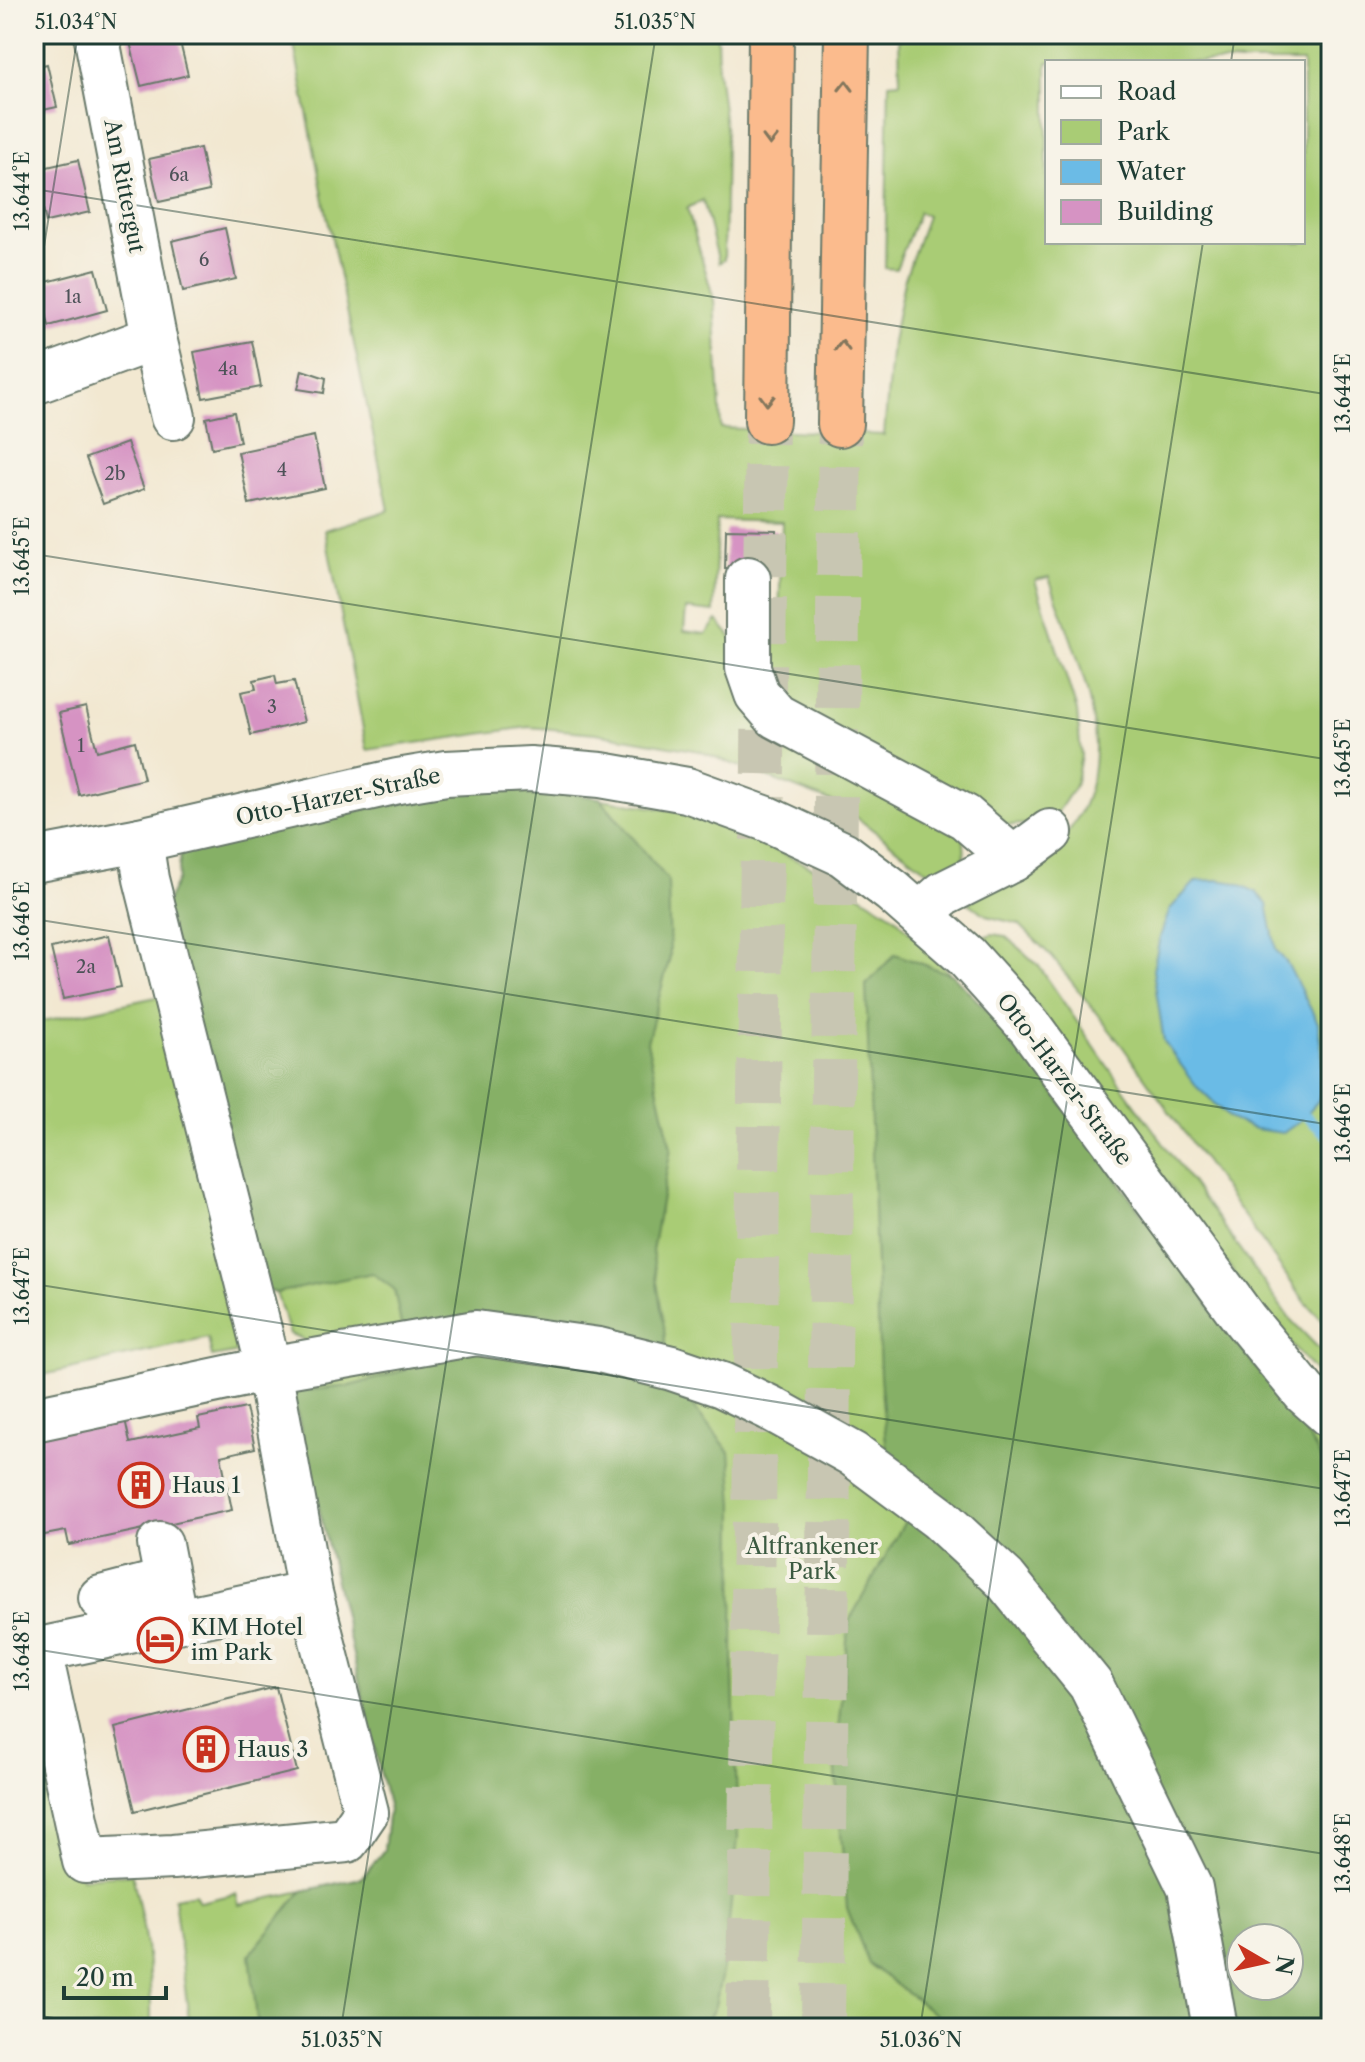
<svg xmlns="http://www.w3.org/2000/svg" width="1365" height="2062" viewBox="0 0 1365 2062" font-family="'Libre Caslon Text',serif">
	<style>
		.green { fill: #a9cc75; stroke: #648454; stroke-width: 2; fill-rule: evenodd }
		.forest { fill: #86b066; stroke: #52764d; stroke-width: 2; fill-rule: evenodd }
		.water { fill: #6bbbe6; stroke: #457c8d; stroke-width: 2 }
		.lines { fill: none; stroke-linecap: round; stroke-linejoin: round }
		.stream { stroke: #6bbbe6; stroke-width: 10 }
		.building { fill: #d693c3 }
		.highway-tunnel { stroke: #c8c6b2; stroke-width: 44; stroke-dasharray: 44 22; stroke-linecap: butt }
		.minor-casing { stroke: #69796b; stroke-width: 48 }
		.highway-casing { stroke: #69796b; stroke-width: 48 }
		.minor { stroke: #fff; stroke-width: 44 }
		.highway { stroke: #fbbb8d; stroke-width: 44 }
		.oneway { stroke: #82765c }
		.ticks { fill: none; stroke: #1f3d34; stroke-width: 2; stroke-opacity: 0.45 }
		.labels { text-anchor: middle; stroke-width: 8; stroke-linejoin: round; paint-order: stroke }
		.number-label { font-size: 18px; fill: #4d5258 }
		.street-label { font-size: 22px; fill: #1f3d34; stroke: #f7f3e8 }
		.poi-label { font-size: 22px; fill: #1f3d34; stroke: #f7f3e8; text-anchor: start }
		.park-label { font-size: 22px; fill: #3b5a41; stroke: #f7f3e8 }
		.neatline { fill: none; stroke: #1f3d34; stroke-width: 3 }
		.ticks-label { font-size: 20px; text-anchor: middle; fill: #1f3d34 }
	</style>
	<rect width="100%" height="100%" fill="#f7f3e8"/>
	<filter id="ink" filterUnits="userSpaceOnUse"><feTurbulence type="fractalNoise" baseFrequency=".0125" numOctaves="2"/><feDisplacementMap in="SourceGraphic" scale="16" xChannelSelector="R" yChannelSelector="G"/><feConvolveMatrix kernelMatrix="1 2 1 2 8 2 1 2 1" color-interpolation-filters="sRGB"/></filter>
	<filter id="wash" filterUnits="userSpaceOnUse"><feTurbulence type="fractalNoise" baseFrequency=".006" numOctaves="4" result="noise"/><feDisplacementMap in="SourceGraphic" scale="32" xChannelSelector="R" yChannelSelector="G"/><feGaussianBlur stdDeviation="1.8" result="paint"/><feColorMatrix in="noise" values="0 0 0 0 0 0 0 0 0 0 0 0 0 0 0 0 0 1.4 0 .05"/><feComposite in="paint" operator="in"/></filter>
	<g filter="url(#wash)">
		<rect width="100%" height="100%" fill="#f2e8d1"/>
		<!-- green -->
		<g class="green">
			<path d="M 292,34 L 717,34 L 718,70 L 726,135 L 724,260 L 719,263 L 703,200 L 687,208 L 714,300 L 721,428 L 884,435 L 892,342 L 904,281 L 927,216 L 919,212 L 896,269 L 885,268 L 889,83 L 900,82 L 899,34 L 1331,34 L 1331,1329 L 1306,1303 L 1123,1047 L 1052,957 L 1019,924 L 990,917 L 968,903 C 996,884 1031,870 1055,847 C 1133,769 1078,664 1049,577 L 1035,580 L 1077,711 L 1081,756 L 1075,786 L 1057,813 L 1041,823 L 996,826 L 973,811 L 877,763 L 785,709 L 765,681 L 760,663 L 760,649 L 779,620 L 782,522 L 717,520 L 714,612 L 686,609 L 684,631 L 706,634 L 717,620 L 734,640 L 740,654 L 742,678 L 748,698 L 772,727 L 959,826 C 969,853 967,865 943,883 L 840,805 L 699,751 L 596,733 L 529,727 L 367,750 L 325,530 L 389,510 L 325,206 ZM 1047,62 L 1303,62 L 1303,242 L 1047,242 Z"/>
			<path d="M 526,787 L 676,811 L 749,838 L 827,874 L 894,916 L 1018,1043 L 1234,1341 L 1295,1415 L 1331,1449 L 1331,2028 L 201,2028 L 199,2019 L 189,2020 L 174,1898 L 195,1894 L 199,1902 L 236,1894 L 239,1905 L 361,1878 L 384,1850 L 389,1809 L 290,1384 L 313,1380 L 303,1339 L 290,1334 L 276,1293 L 260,1289 L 165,905 L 178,879 L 181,852 ZM 1241,1938 L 1289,1938 L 1289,1986 L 1241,1986 Z"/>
			<path d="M 992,934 L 1005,936 L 1038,965 L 1106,1064 L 1290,1319 L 1331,1361 L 1331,1389 L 1268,1319 L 1041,1011 L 1004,965 L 978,939 Z"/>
			<path d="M 166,995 L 245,1351 L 212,1357 L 208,1338 L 34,1377 L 34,1023 Z"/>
			<path d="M 52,1759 L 81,1878 L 132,1874 C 144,1923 152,1975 151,2025 L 146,2028 L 34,2028 L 34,1762 Z"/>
		</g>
		<!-- forest -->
		<g class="forest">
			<path d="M 526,787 L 600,798 L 668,880 L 670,957 L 647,1042 L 671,1148 L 652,1251 L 664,1326 L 668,1390 L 692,1405 L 730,1452 L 734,1504 L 733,1676 L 738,1838 L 725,1958 L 715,2006 L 704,2028 L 266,2028 L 257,2020 L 250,1954 L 302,1891 L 362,1878 L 384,1850 L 389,1809 L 292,1392 L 350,1386 L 405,1370 L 405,1345 L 394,1289 L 372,1273 L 276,1293 L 260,1289 L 165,905 L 178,879 L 181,852 L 438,792 Z"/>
			<path d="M 895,954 L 953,975 L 1018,1043 L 1234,1340 L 1295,1415 L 1331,1474 L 1331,2028 L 953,2028 L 869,1964 L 847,1908 L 835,1760 L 849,1621 L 921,1493 L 887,1454 L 880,1376 L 866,985 ZM 1241,1938 L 1289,1938 L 1289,1986 L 1241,1986 Z"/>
		</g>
		<!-- water -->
		<path class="water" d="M 1217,880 L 1237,883 L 1256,892 L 1267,904 L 1276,950 L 1287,963 L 1318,1023 L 1325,1086 L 1318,1101 L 1300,1121 L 1283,1133 L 1255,1129 L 1230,1119 L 1198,1088 L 1164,1042 L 1153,970 L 1160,937 L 1170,909 L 1196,881 Z"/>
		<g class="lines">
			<!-- stream -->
			<path class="stream" d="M 1305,1115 L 1331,1139"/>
		</g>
		<g id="blocks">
			<!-- building -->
			<g class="building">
				<path d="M 128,34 L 178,34 L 188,75 L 141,86 Z"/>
				<path d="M 47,64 L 57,107 L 34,112 L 34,67 Z"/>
				<path d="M 200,148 L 209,191 L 159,202 L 149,159 Z"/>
				<path d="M 78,160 L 90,212 L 46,222 L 34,170 Z"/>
				<path d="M 225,228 L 236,279 L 183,291 L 172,241 Z"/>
				<path d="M 96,269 L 107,310 L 49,326 L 39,284 Z"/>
				<path d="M 252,341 L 261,387 L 203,398 L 194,352 Z"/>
				<path d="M 302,370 L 326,378 L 324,393 L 298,389 Z"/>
				<path d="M 234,412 L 240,442 L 212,448 L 206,418 Z"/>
				<path d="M 314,436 L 325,488 L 249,504 L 238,452 Z"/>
				<path d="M 127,443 L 144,489 L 103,504 L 86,458 Z"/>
				<path d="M 726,529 L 776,530 L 776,569 L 725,569 Z"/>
				<path d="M 275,675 L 277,684 L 294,681 L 304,722 L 251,735 L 241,692 L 256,689 L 254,680 Z"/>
				<path d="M 86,707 L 97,751 L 135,741 L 144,779 L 79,795 L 59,713 Z"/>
				<path d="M 34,782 L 41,808 L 34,810 Z"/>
				<path d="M 109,935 L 121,987 L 63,999 L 51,948 Z"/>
				<path d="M 246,1408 L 255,1448 L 221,1456 L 232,1510 L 69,1545 L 66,1531 L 34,1537 L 34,1435 L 124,1414 L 130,1443 L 200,1428 L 198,1418 Z"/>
				<path d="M 276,1687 L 297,1771 L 135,1811 L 115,1728 Z"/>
			</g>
		</g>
	</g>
	<g filter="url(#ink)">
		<use href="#blocks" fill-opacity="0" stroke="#69796b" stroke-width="2"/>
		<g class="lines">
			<!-- highway-tunnel -->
			<g class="highway-tunnel">
				<path d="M 748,2028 L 767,421"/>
				<path d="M 823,2028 L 840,424"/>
			</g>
			<!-- minor casing -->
			<g class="minor-casing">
				<g id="minor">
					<path d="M 96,34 L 154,338 L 173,417"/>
					<path d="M 34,382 L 154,338"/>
					<path d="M 748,579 L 748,668 L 757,694 L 776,716 L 965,817 L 1013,859"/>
					<path d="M 140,840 L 146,879 L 269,1369 L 310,1593 L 366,1812 L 347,1840 L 173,1857 L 85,1861 L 39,1650 L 310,1593"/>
					<path d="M 34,860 L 140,840 L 398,781 L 446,773 L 530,769 L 601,775 L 687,790 L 767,819 L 843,854 L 892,891 L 966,956 L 1030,1027 L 1245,1320 L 1305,1393 L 1331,1416"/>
					<path d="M 920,914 L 943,894 L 1013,859 L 1050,832"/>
					<path d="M 34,1419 L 269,1369 L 476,1333 L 599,1350 L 672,1368 L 722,1385 L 770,1408 L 853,1454 L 939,1518 L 1005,1579 L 1091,1685 L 1190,1888 L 1215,2028"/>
					<path d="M 160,1544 L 175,1621"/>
					<path d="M 101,1598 L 167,1581"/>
				</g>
			</g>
			<!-- highway casing -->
			<g class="highway-casing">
				<g id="highway">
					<path d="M 767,421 L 771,34"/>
					<path d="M 840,424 L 847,34"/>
				</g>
			</g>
			<!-- minor -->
			<use href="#minor" class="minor"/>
			<!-- highway -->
			<use href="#highway" class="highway"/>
		</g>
		<!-- one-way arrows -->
		<defs><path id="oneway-chevron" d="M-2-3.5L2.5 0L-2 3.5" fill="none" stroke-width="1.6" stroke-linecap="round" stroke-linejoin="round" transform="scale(2)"/></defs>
		<g class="oneway">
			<use href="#oneway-chevron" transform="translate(846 86) rotate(-89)"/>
			<use href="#oneway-chevron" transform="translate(770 140) rotate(91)"/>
			<use href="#oneway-chevron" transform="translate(842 346) rotate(-89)"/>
			<use href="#oneway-chevron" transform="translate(767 400) rotate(91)"/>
		</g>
	</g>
	<!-- ticks -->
	<path class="ticks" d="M 1231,62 L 1235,34M 34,189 L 1331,395M 34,309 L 78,34M 34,554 L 1331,760M 34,919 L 1331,1125M 34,1284 L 1331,1490M 34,1649 L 1331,1855M 34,2015 L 119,2028M 341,2028 L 656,34M 920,2028 L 1203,242"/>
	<!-- icons -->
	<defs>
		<g id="building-ring" transform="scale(2.3)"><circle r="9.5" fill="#f7f3e8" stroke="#c8321e" stroke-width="1.5"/><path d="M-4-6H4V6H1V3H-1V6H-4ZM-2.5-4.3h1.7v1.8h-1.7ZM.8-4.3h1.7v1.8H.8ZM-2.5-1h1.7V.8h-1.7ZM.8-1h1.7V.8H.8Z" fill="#c8321e"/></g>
		<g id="hotel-ring" transform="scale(2.3)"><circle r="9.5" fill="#f7f3e8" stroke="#c8321e" stroke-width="1.5"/><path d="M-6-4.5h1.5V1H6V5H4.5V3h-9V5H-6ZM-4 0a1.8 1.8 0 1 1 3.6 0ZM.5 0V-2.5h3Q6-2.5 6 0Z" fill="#c8321e"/></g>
	</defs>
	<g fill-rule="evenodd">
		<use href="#building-ring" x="141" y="1485"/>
		<use href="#hotel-ring" x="160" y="1640"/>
		<use href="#building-ring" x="206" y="1749"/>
	</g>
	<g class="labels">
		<!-- number labels -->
		<g class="number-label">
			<text x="179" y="181">6a</text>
			<text x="204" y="266">6</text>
			<text x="73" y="303">1a</text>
			<text x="228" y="375">4a</text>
			<text x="282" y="476">4</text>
			<text x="115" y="480">2b</text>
			<text x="272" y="713">3</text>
			<text x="81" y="752">1</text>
			<text x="86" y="973">2a</text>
		</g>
		<!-- street labels -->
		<g class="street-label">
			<text transform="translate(125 186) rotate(79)" y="8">Am Rittergut</text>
			<text transform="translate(338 796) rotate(-12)" y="8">Otto-Harzer-Straße</text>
			<text transform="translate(1065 1079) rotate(53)" y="8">Otto-Harzer-Straße</text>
		</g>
		<!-- poi labels -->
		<g class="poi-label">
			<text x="172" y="1493">Haus 1</text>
			<text x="191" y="1635">KIM Hotel<tspan x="191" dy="25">im Park</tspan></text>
			<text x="237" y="1757">Haus 3</text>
		</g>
		<!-- park labels -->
		<g class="park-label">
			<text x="812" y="1554">Altfrankener<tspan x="812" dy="25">Park</tspan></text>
		</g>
	</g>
	<!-- margin -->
	<rect width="1365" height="2062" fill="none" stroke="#f7f3e8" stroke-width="88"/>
	<!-- legend -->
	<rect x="1045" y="60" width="260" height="184" fill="#f7f3e8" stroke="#a1aaa0" stroke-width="2"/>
	<rect x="1061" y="86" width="40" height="12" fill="#ffffff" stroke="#a1aaa0" stroke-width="2"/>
	<text x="1117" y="100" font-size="24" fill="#1f3d34">Road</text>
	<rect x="1061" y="120" width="40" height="24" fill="#a9cc75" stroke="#a1aaa0" stroke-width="2"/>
	<text x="1117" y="140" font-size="24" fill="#1f3d34">Park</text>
	<rect x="1061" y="160" width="40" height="24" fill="#6bbbe6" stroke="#a1aaa0" stroke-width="2"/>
	<text x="1117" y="180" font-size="24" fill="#1f3d34">Water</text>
	<rect x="1061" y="200" width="40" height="24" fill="#d693c3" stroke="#a1aaa0" stroke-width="2"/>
	<text x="1117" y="220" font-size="24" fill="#1f3d34">Building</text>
	<!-- north arrow -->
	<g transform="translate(1265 1962) rotate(99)"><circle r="38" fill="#f7f3e8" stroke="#a1aaa0" stroke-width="2"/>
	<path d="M0-6L14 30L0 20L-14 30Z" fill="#c8321e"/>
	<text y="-12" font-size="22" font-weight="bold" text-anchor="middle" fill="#1f3d34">N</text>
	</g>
	<!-- scale -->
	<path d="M64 1986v12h102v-12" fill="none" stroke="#1f3d34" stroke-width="4"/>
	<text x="76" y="1986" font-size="24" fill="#1f3d34" stroke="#f7f3e8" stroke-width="6" paint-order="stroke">20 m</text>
	<rect x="44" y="44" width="1277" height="1974" class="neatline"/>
	<g class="ticks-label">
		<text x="76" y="29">51.034°N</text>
		<text x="655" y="29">51.035°N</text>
		<text transform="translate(22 191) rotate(-90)" y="7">13.644°E</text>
		<text transform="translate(1343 393) rotate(-90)" y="7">13.644°E</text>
		<text transform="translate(22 556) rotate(-90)" y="7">13.645°E</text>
		<text transform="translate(1343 758) rotate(-90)" y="7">13.645°E</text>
		<text transform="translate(22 921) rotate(-90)" y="7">13.646°E</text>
		<text transform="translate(1343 1123) rotate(-90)" y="7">13.646°E</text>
		<text transform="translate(22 1286) rotate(-90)" y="7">13.647°E</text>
		<text transform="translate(1343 1488) rotate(-90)" y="7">13.647°E</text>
		<text transform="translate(22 1651) rotate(-90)" y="7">13.648°E</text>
		<text transform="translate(1343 1853) rotate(-90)" y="7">13.648°E</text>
		<text x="342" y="2047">51.035°N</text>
		<text x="921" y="2047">51.036°N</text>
	</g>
</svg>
